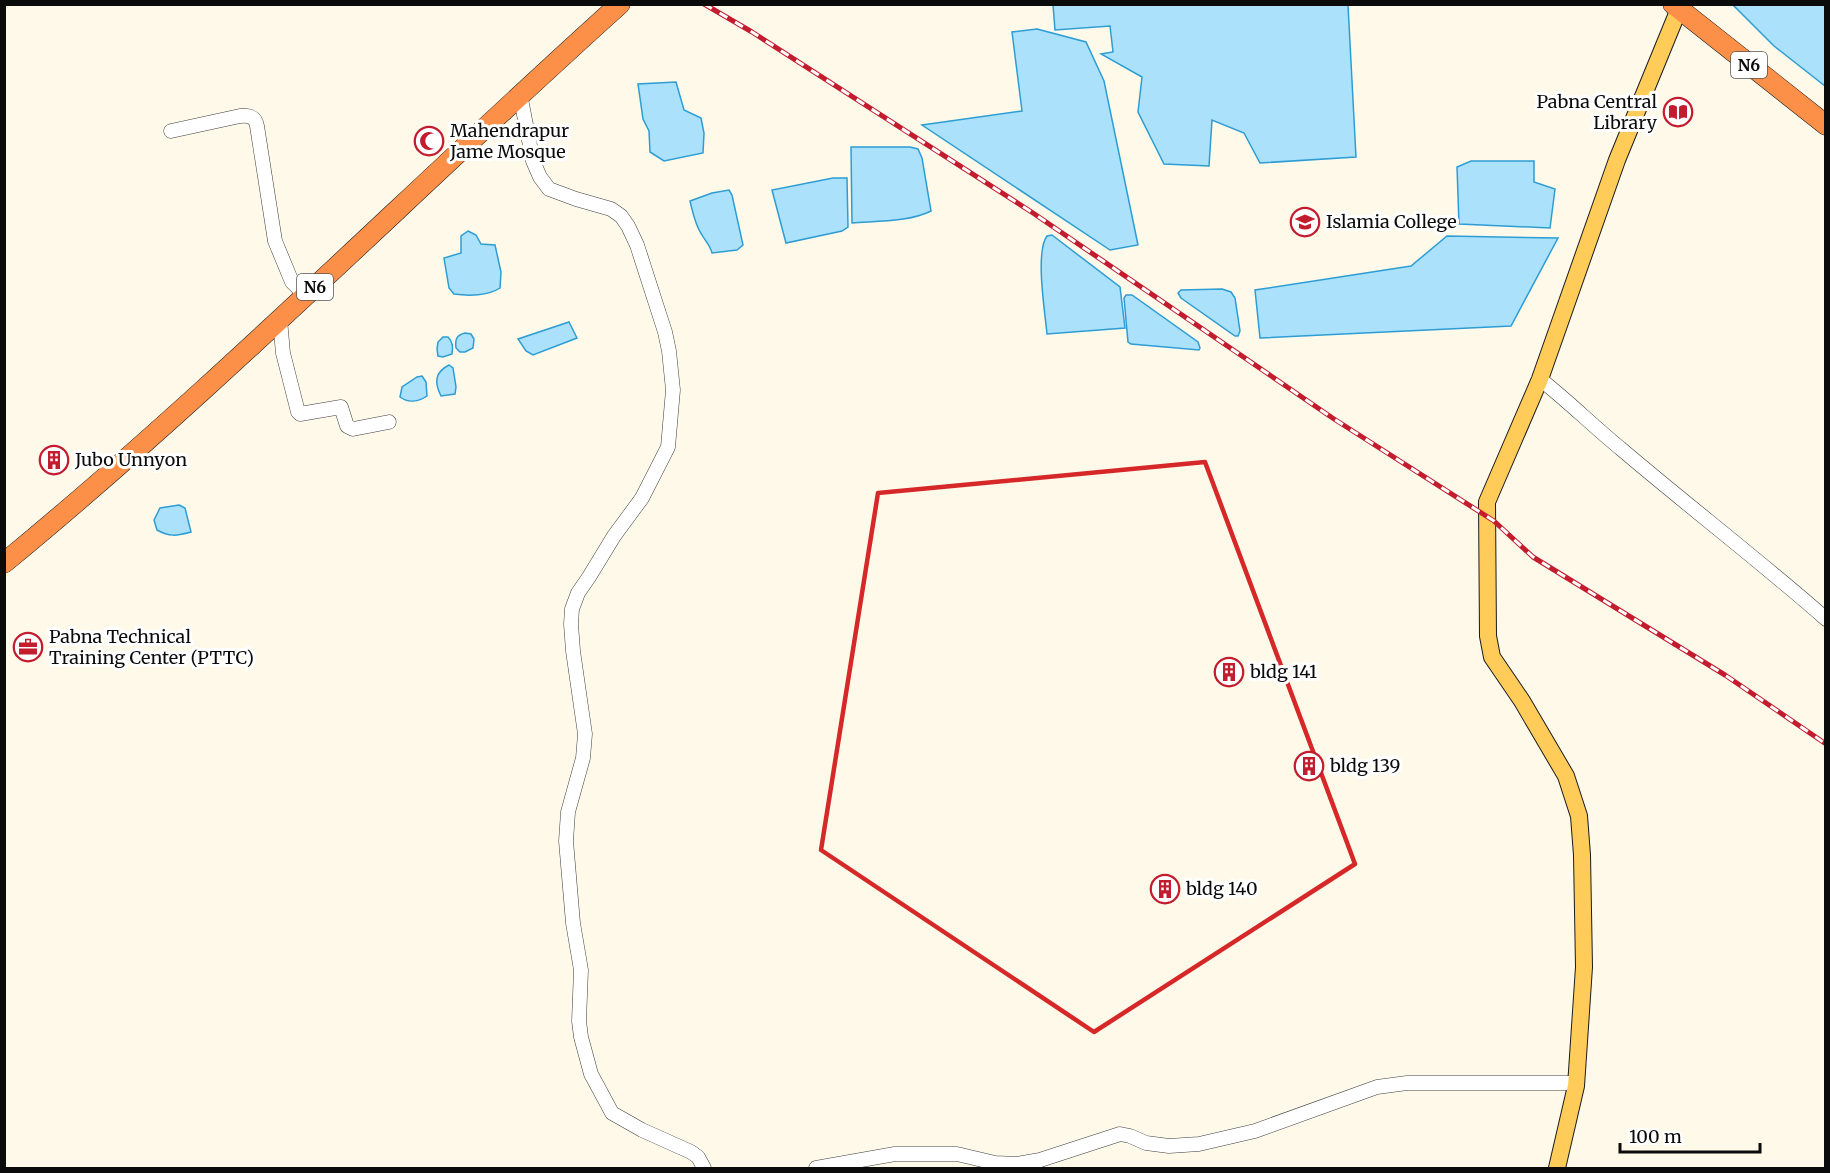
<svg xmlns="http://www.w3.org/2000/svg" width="1830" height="1173" viewBox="0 0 1830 1173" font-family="Merriweather,serif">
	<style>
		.water { fill: #abe1fa; stroke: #2d9dd5; stroke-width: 1.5 }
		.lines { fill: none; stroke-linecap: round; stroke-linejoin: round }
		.minor-casing { stroke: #3e3e3e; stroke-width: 15 }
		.major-casing { stroke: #1c1c1c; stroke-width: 18 }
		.highway-casing { stroke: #1c1c1c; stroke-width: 21 }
		.minor { stroke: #fff; stroke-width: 14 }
		.major { stroke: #ffcc59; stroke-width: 16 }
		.highway { stroke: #fd9049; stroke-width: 20 }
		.rail-casing { stroke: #c31c2f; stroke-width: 5 }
		.rail { stroke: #fff; stroke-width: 3; stroke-dasharray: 9; stroke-linecap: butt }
		.marked { fill: none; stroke: #d62828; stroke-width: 4.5; stroke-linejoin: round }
		.labels { text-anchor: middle; stroke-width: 6; stroke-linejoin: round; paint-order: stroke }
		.shield { fill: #fff; stroke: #545454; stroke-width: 1.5 }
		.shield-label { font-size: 16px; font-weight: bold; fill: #0b0b0b }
		.poi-label { font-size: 18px; fill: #0b0b0b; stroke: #fff; text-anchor: start }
	</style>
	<rect width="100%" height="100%" fill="#fff9e9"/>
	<!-- water -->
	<g class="water">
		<path d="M 1053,5 L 1348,5 L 1356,157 L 1260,163 L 1244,133 L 1212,120 L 1209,166 L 1164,164 L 1138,112 L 1142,77 L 1101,54 L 1113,52 L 1110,26 L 1055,30 Z"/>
		<path d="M 1733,5 L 1825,5 L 1825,86 L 1774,46 Z"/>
		<path d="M 1037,29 L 1086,42 L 1104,81 L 1138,245 L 1110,250 L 922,125 L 1022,111 L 1012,32 Z"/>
		<path d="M 676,82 L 684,110 L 701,118 L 704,133 L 703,153 L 664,161 L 650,152 L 649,131 L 643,119 L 638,84 Z"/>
		<path d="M 851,147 L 910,147 L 918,149 L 922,158 L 931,211 C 909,222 877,221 852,223 Z"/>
		<path d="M 1471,161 L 1534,161 L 1534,182 L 1555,189 L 1550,228 L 1459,224 L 1457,167 Z"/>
		<path d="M 833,178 L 847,178 L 848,227 L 842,231 L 786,243 L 772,190 Z"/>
		<path d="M 729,190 L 732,195 L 743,245 L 737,250 L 712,253 C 710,245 706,242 702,235 C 695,225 693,213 690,201 L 712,193 Z"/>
		<path d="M 468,231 L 476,235 L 481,244 L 495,245 L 501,272 L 500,288 C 488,296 468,296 454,294 L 449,288 L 444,258 L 461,253 L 461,236 Z"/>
		<path d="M 1052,235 L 1120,287 L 1125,328 L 1047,334 C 1045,312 1035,252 1047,236 Z"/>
		<path d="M 1447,236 L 1558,238 L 1511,326 L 1260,338 L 1255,290 L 1411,266 Z"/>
		<path d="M 1222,289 L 1231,292 L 1235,298 L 1240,331 L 1238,336 L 1235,336 L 1181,298 L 1178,293 L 1181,290 Z"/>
		<path d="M 1126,295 L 1132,295 L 1198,342 L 1200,348 L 1199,350 L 1131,344 L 1128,342 L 1124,298 Z"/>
		<path d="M 569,322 L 577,338 L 533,355 L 526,351 L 518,339 Z"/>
		<path d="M 465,333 L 471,334 L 474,339 L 473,348 L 465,352 L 460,352 L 456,348 C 455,340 456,335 465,333 Z"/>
		<path d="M 443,337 L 448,337 C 453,342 453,347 452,354 L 443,357 L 438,356 L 437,349 L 438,342 Z"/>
		<path d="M 449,365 L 453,368 L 456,387 L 455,394 L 441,396 C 434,382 435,372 449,365 Z"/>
		<path d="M 422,376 L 426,382 L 427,396 C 418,402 408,403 400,397 L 402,387 L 417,377 Z"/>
		<path d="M 179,505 L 185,508 L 191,532 C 177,536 169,537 157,530 L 154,520 L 160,508 Z"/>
	</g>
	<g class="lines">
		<!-- minor casing -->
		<g class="minor-casing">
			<g id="minor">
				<path d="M 520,94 L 533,161 L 540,177 L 549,189 L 576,199 L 611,209 L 621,216 L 628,226 L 637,245 L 665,332 L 669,351 L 673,390 L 668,447 L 642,498 L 614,536 L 589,577 L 578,593 L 572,609 L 571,624 L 573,651 L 585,734 L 583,758 L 568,812 L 566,841 L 573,923 L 581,970 L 579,1021 L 581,1037 L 591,1074 L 612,1113 L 642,1130 L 691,1152 L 698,1157 L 704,1168"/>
				<path d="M 171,131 L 240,116 C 249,115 255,116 257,126 L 275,241 L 292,282 L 306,296"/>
				<path d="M 280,320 L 283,353 L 298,412 L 300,414 L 341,407 L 347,426 L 353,429 L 389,422"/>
				<path d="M 1540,379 C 1568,401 1593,426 1620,448 C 1688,506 1759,560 1826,619"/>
				<path d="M 816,1168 L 895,1154 L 957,1154 L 995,1163 L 1017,1164 L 1040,1160 L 1120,1134 L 1130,1136 L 1146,1143 L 1169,1146 L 1199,1144 L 1255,1131 L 1377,1087 L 1407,1083 L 1576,1083"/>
			</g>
		</g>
		<!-- major casing -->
		<g class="major-casing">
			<path id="major" d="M 1557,1168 L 1576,1086 L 1584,967 L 1582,855 L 1579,816 L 1566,776 L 1522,701 L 1492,657 L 1488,636 L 1487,502 L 1540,379 L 1617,160 L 1681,4"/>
		</g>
		<!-- highway casing -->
		<g class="highway-casing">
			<g id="highway">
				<path d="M 1673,4 L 1826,125"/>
				<path d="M 4,563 C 218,387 414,189 620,4"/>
			</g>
		</g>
		<!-- minor -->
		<use href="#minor" class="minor"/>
		<!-- major -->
		<use href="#major" class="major"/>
		<!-- highway -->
		<use href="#highway" class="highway"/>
		<!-- rail casing -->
		<g class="rail-casing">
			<path id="rail" d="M 704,4 L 752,32 L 1033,213 L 1334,419 L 1494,521 L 1533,557 L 1725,675 L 1826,744"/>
		</g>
		<!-- rail -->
		<use href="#rail" class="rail"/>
	</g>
	<!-- marked area -->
	<path class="marked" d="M 1205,462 L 1355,864 L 1094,1032 L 821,850 L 878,493 Z"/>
	<!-- icons -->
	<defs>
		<g id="library-ring" transform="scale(1.5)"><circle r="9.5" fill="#fff" stroke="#c31c2f" stroke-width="1.5"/><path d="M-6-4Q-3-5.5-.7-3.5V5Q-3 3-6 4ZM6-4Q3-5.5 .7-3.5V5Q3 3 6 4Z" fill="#c31c2f"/></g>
		<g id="mosque-ring" transform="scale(1.5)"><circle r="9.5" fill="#fff" stroke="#c31c2f" stroke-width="1.5"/><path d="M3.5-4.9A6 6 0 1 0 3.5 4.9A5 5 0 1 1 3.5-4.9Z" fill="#c31c2f"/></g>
		<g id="university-ring" transform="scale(1.5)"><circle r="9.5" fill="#fff" stroke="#c31c2f" stroke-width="1.5"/><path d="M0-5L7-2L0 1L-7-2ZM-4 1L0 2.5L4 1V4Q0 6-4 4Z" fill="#c31c2f"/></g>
		<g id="building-ring" transform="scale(1.5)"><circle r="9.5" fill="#fff" stroke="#c31c2f" stroke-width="1.5"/><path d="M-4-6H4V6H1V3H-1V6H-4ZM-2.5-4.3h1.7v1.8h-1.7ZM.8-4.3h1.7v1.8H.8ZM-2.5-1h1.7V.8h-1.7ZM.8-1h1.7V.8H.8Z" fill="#c31c2f"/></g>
		<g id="office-ring" transform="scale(1.5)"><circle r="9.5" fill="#fff" stroke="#c31c2f" stroke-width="1.5"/><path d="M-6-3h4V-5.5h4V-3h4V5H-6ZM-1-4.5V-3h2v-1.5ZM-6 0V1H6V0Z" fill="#c31c2f"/></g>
	</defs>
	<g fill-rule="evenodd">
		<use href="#library-ring" x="1678" y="112"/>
		<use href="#mosque-ring" x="429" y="141"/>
		<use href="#university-ring" x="1305" y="222"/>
		<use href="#building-ring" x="54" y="460"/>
		<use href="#office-ring" x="28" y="647"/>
		<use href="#building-ring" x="1229" y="672"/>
		<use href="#building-ring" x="1309" y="766"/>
		<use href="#building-ring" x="1165" y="889"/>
	</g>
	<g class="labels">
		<!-- shield labels -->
		<g class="shield">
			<rect x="1731" y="52" width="36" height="26" rx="4.5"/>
			<rect x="297" y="274" width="36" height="26" rx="4.5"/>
		</g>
		<g class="shield-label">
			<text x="1749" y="71">N6</text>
			<text x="315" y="293">N6</text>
		</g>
		<!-- poi labels -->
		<g class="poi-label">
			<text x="1657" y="108" text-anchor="end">Pabna Central<tspan x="1657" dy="21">Library</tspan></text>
			<text x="450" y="137">Mahendrapur<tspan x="450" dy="21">Jame Mosque</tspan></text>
			<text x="1326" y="228">Islamia College</text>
			<text x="75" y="466">Jubo Unnyon</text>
			<text x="49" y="643">Pabna Technical<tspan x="49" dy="21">Training Center (PTTC)</tspan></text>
			<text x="1250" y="678">bldg 141</text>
			<text x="1330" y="772">bldg 139</text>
			<text x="1186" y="895">bldg 140</text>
		</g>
	</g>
	<!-- border -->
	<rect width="1830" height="1173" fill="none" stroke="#0b0b0b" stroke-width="12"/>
	<!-- scale -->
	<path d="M1620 1143v9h140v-9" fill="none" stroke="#0b0b0b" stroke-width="3"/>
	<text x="1629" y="1143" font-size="18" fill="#0b0b0b" stroke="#ffffff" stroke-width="4.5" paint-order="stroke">100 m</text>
</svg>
